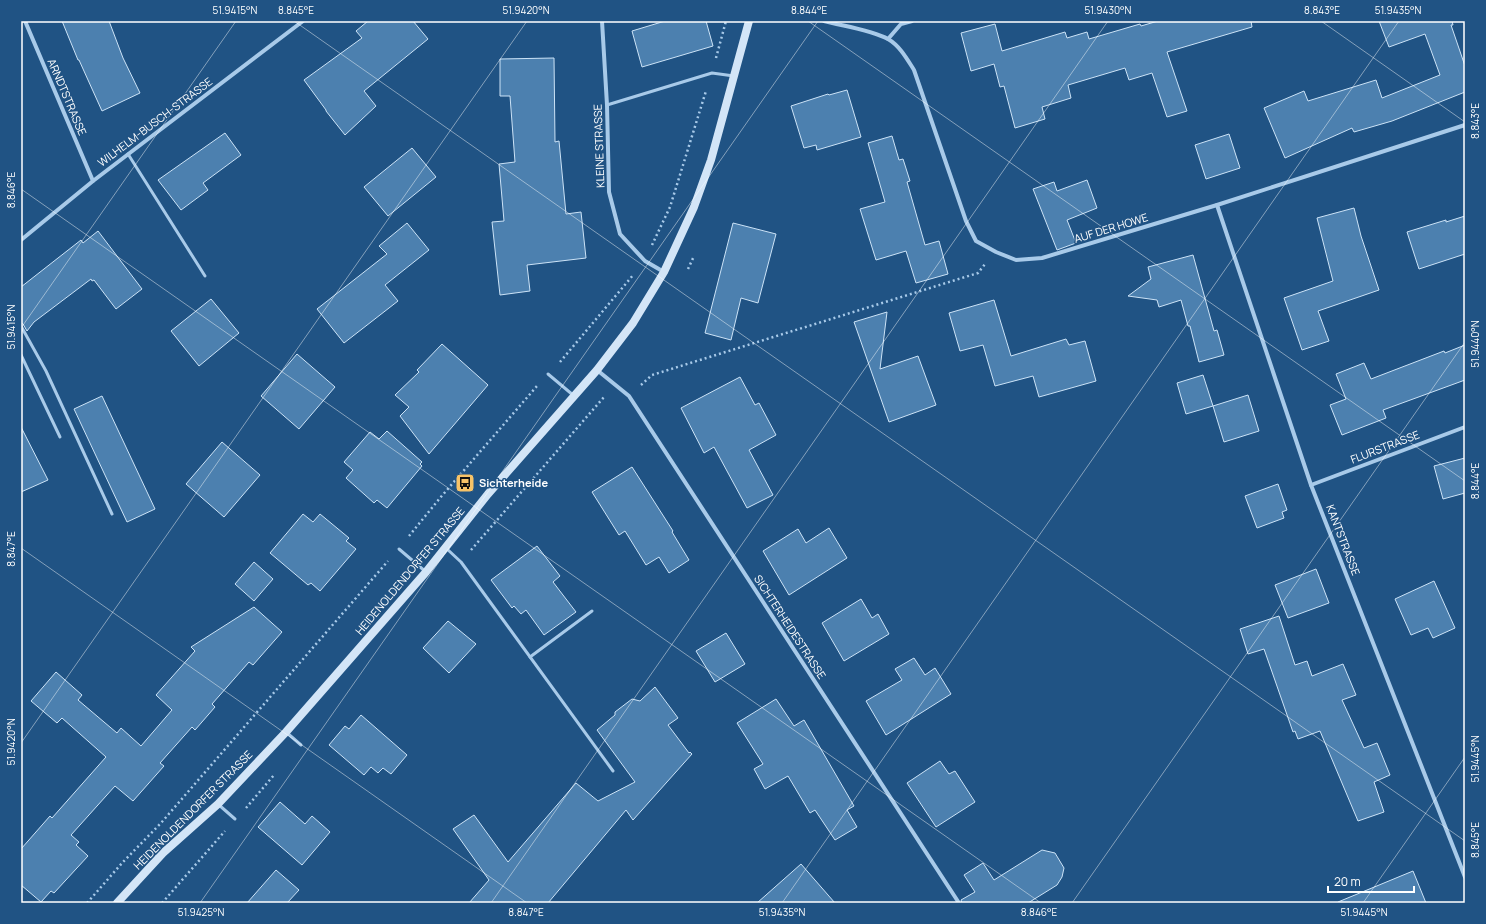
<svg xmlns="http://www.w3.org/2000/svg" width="1486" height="924" viewBox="0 0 1486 924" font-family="Manrope,sans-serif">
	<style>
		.building { fill: #4c80af; stroke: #cce3f7 }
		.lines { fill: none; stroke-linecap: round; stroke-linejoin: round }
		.path { stroke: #a8cae9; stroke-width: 2.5; stroke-dasharray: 2 3; stroke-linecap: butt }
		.lane { stroke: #a8cae9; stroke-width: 3 }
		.street { stroke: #a8cae9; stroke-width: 4 }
		.secondary { stroke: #d3e5f7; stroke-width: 8 }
		.ticks { fill: none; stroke: #fff; stroke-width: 1; stroke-opacity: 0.45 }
		.labels { text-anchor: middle; stroke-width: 3; stroke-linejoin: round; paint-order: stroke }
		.street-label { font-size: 11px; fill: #fff; stroke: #205384 }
		.poi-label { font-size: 11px; font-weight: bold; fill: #fff; stroke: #205384; text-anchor: start }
		.neatline { fill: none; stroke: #fff; stroke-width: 1.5 }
		.ticks-label { font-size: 10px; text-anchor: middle; fill: #fff }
	</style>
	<rect width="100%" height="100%" fill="#205384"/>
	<!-- building -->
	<g class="building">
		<path d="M 62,21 L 109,21 L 123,58 L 140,93 L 102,111 L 79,60 L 78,60 Z"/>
		<path d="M 368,21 L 413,21 L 428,39 L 364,91 L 376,106 L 345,135 L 326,111 L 326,110 L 304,80 L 362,38 L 356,31 Z"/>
		<path d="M 665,21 L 706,21 L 713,46 L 642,67 L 632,31 Z"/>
		<path d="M 1158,21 L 1251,21 L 1252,27 L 1167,52 L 1187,111 L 1167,117 L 1152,73 L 1129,80 L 1125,68 L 1068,85 L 1071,98 L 1042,107 L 1045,119 L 1015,128 L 1004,86 L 1000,87 L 994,64 L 971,71 L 961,33 L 995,24 L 1002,51 L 1065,32 L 1067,38 L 1087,32 L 1089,39 L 1140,24 L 1141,26 Z"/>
		<path d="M 1379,21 L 1452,21 L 1453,25 L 1451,25 L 1465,66 L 1465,92 L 1392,121 L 1354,132 L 1352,128 L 1285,158 L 1264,108 L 1304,91 L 1308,101 L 1376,80 L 1382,98 L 1440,75 L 1425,34 L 1389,47 Z"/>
		<path d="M 554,58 L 555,142 L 559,141 L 566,214 L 581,212 L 586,258 L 527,265 L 530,291 L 500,295 L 492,222 L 504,221 L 499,164 L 515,162 L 510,96 L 500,96 L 500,59 Z"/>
		<path d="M 847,90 L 861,137 L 817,150 L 816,145 L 804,148 L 791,106 L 828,94 L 829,95 Z"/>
		<path d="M 225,133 L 241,155 L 203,183 L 208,190 L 181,210 L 158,180 Z"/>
		<path d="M 1229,134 L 1240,168 L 1206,179 L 1195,145 Z"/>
		<path d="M 892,136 L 899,160 L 903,159 L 910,181 L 907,182 L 925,245 L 939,241 L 948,274 L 916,283 L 906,251 L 876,260 L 860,209 L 885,202 L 868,143 Z"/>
		<path d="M 412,148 L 436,177 L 388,216 L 364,187 Z"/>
		<path d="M 1087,180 L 1097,208 L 1067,220 L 1076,243 L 1057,250 L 1033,189 L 1054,182 L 1057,191 Z"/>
		<path d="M 1354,208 L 1361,236 L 1379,290 L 1318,311 L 1329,341 L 1302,350 L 1284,298 L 1333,281 L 1317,218 Z"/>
		<path d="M 1465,216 L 1465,254 L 1419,269 L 1407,232 L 1446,220 L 1446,222 Z"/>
		<path d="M 407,223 L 429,250 L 385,285 L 398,301 L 344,343 L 317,309 L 387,254 L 379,246 Z"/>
		<path d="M 733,223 L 776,234 L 758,303 L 741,298 L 731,340 L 705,333 Z"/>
		<path d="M 98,231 L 142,289 L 116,309 L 94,280 L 92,281 L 91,279 L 34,322 L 27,331 L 23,324 L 21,323 L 21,287 L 81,240 L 83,243 Z"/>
		<path d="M 1193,255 L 1214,331 L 1217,330 L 1224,355 L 1199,362 L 1190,326 L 1188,326 L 1181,300 L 1159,307 L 1157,300 L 1128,296 L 1151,279 L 1148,267 Z"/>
		<path d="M 211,299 L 239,333 L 199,366 L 171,331 Z"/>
		<path d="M 994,300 L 1011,356 L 1066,339 L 1069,345 L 1085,341 L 1096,381 L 1039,397 L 1033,376 L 995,386 L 983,345 L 960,351 L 949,313 Z"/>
		<path d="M 887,312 L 880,369 L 918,356 L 936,405 L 889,422 L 854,322 Z"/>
		<path d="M 442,344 L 488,385 L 429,454 L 400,416 L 409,407 L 395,395 L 419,372 L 417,370 Z"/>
		<path d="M 1465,345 L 1465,380 L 1383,410 L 1386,418 L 1342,435 L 1330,405 L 1346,399 L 1336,374 L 1364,363 L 1371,379 L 1444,351 L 1445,353 Z"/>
		<path d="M 297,354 L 335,387 L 299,429 L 261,396 Z"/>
		<path d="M 1203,375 L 1213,406 L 1186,414 L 1177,383 Z"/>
		<path d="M 740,377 L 755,405 L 759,403 L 776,435 L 749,450 L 773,495 L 747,508 L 714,447 L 704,453 L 681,408 Z"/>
		<path d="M 1248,395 L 1259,431 L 1224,442 L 1213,406 Z"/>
		<path d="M 102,396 L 155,509 L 127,522 L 74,409 Z"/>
		<path d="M 21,427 L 48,480 L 21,492 Z"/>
		<path d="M 387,431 L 422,462 L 420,464 L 422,466 L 387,508 L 377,500 L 374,503 L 346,478 L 353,470 L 344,462 L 370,432 L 379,439 Z"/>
		<path d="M 222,442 L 260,475 L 224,517 L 186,484 Z"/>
		<path d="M 1465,458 L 1465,493 L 1443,499 L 1434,466 Z"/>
		<path d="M 632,467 L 673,531 L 672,532 L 689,560 L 669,573 L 659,557 L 646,565 L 625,531 L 619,535 L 592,492 Z"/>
		<path d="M 1278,484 L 1287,510 L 1282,512 L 1284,518 L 1257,528 L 1245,496 Z"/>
		<path d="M 303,514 L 313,522 L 320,514 L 349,538 L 346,541 L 356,549 L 320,591 L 311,583 L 308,585 L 270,553 Z"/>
		<path d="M 829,528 L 847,558 L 789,595 L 763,551 L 798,529 L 806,543 Z"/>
		<path d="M 537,546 L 560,576 L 553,582 L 576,612 L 544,635 L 526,610 L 521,614 L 514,606 L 512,608 L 491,580 Z"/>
		<path d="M 254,562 L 273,579 L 254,601 L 235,584 Z"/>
		<path d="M 1316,569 L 1329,603 L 1288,618 L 1275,585 Z"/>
		<path d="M 1434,581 L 1455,628 L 1433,638 L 1428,628 L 1411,635 L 1395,599 Z"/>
		<path d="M 861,599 L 872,618 L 878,614 L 889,634 L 844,661 L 822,623 Z"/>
		<path d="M 254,607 L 282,632 L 253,665 L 249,662 L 212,704 L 215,707 L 195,730 L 192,727 L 160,763 L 164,766 L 133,801 L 115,786 L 71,835 L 79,842 L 76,845 L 88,856 L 54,893 L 51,891 L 41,902 L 21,885 L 21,849 L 50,816 L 52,818 L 106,757 L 62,718 L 57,723 L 31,701 L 56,672 L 82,695 L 78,700 L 117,733 L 121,728 L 141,746 L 172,710 L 156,695 L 195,651 L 191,647 Z"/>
		<path d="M 1279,616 L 1295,665 L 1307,661 L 1312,676 L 1343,664 L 1356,695 L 1342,700 L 1364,748 L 1377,743 L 1390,775 L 1374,782 L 1384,812 L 1358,821 L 1320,731 L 1298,739 L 1295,731 L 1293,732 L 1264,649 L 1248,654 L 1240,629 Z"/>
		<path d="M 448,621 L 476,644 L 449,673 L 423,648 Z"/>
		<path d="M 726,633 L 745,664 L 715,682 L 696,651 Z"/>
		<path d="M 914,658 L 925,675 L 935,668 L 951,694 L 886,735 L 866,701 L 902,680 L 895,669 Z"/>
		<path d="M 655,687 L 678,718 L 668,725 L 689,753 L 690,752 L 692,754 L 633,820 L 626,810 L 548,903 L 469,903 L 489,880 L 453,829 L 474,815 L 508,862 L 576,783 L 598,801 L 635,782 L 597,730 L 615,715 L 615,712 L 632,699 L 640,701 Z"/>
		<path d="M 776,699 L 794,726 L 804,720 L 854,806 L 847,810 L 857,827 L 835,840 L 815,810 L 810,813 L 788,776 L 765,789 L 754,769 L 763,764 L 737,723 Z"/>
		<path d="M 361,715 L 407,755 L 391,774 L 383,768 L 378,773 L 371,767 L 364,775 L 329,745 L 345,726 L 349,729 Z"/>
		<path d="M 940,761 L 949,774 L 955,771 L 975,802 L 936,827 L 907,783 Z"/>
		<path d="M 280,802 L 305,824 L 312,816 L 330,832 L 302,865 L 258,827 Z"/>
		<path d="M 1042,850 L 1055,853 L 1064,868 L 1062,877 L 1057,885 L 1028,903 L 962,903 L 961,900 L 975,892 L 964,875 L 983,863 L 994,880 Z"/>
		<path d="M 801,864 L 835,903 L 757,903 Z"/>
		<path d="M 276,870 L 299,890 L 287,903 L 247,903 Z"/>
		<path d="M 1413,871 L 1426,903 L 1338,903 L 1338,902 Z"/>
	</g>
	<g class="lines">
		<!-- path -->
		<g class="path">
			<path d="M 716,58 L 726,21"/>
			<path d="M 652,245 L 670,207 L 706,91"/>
			<path d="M 688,269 L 694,256"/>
			<path d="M 560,362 L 634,274"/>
			<path d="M 641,385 L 652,375 L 978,273 L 985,264"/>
			<path d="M 409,536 L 440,498 L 537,386"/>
			<path d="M 471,550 L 604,397"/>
			<path d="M 246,808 L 274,775"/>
			<path d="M 87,903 L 123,862 L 161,823 L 388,561"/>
			<path d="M 162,903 L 225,831"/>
		</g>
		<!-- lane -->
		<g class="lane">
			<path d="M 607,105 L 712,73 L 734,76"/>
			<path d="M 128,154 L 205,276"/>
			<path d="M 21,326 L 46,371 L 112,514"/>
			<path d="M 21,355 L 60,437"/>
			<path d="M 548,374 L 573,395"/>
			<path d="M 399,549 L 426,572"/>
			<path d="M 447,549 L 461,562 L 613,771"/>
			<path d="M 530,657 L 592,611"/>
			<path d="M 286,732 L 301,745"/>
			<path d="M 219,805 L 235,819"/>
		</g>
		<!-- street -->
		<g class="street">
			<path d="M 25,21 L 93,181"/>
			<path d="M 602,21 L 607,105 L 609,192 L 620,234 L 645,261 L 664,272"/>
			<path d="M 824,21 C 843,26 872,30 888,39 C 900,46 907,59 914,70 L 966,221 L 976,241 L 996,252 L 1016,260 L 1042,258 L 1217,205 L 1465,125"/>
			<path d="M 888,39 L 901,24 L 912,21"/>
			<path d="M 1217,205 L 1311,485 L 1465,877"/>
			<path d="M 21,240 L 93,181 L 303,21"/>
			<path d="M 597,370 L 629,396 L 959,903"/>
			<path d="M 1311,485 L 1465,427"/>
		</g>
		<!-- secondary -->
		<path class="secondary" d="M 117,903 L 163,853 L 218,804 L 286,732 L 426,572 L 488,494 L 597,370 L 633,323 L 664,272 L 694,207 L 711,160 L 749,21"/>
	</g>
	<!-- ticks -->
	<path class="ticks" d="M 294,21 L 1465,841M 808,21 L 1465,481M 1321,21 L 1465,122M 21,189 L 1041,903M 21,328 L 236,21M 21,548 L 527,903M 21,743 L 527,21M 200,903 L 818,21M 491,903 L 1108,21M 782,903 L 1399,21M 1072,903 L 1465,342M 1363,903 L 1465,757"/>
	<!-- icons -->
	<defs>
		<g id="bus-square" transform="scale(1)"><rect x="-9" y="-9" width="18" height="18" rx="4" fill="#f7c368" stroke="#205384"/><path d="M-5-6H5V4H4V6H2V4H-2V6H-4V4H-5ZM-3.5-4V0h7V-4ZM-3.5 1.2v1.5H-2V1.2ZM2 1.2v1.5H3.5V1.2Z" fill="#111"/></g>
	</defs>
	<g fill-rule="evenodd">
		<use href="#bus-square" x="465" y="483"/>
	</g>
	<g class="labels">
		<!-- street labels -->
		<g class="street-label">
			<text transform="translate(67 97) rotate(67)" y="4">ARNDTSTRASSE</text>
			<text transform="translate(155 122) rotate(-37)" y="4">WILHELM-BUSCH-STRASSE</text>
			<text transform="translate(599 146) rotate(-92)" y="4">KLEINE STRASSE</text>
			<text transform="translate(1111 228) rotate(-17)" y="4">AUF DER HOWE</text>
			<text transform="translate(1385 447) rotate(-21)" y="4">FLURSTRASSE</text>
			<text transform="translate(1343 540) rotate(69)" y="4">KANTSTRASSE</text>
			<text transform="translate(410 571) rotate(-50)" y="4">HEIDENOLDENDORFER STRASSE</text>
			<text transform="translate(790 627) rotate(57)" y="4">SICHTERHEIDESTRASSE</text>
			<text transform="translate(193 810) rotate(-45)" y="4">HEIDENOLDENDORFER STRASSE</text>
		</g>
		<!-- poi labels -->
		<g class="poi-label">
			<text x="479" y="487">Sichterheide</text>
		</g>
	</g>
	<!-- border -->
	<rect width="1486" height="924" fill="none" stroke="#205384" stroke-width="44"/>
	<!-- scale -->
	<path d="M1328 886v6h86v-6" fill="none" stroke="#ffffff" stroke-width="2"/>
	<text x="1334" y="886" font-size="12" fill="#ffffff" stroke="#205384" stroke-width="3" paint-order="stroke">20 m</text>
	<rect x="22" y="22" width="1442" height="880" class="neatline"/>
	<g class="ticks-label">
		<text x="235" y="14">51.9415°N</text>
		<text x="296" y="14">8.845°E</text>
		<text x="526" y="14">51.9420°N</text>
		<text x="809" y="14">8.844°E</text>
		<text x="1108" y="14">51.9430°N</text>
		<text x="1322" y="14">8.843°E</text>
		<text x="1398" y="14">51.9435°N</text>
		<text transform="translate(1475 121) rotate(-90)" y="4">8.843°E</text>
		<text transform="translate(11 190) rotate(-90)" y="4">8.846°E</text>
		<text transform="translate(11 327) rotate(-90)" y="4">51.9415°N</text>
		<text transform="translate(1475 344) rotate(-90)" y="4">51.9440°N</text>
		<text transform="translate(1475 481) rotate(-90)" y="4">8.844°E</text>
		<text transform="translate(11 549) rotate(-90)" y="4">8.847°E</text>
		<text transform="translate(11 742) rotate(-90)" y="4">51.9420°N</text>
		<text transform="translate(1475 759) rotate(-90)" y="4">51.9445°N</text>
		<text transform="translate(1475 840) rotate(-90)" y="4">8.845°E</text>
		<text x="201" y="916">51.9425°N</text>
		<text x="526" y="916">8.847°E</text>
		<text x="782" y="916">51.9435°N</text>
		<text x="1039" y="916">8.846°E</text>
		<text x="1364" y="916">51.9445°N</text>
	</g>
</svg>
